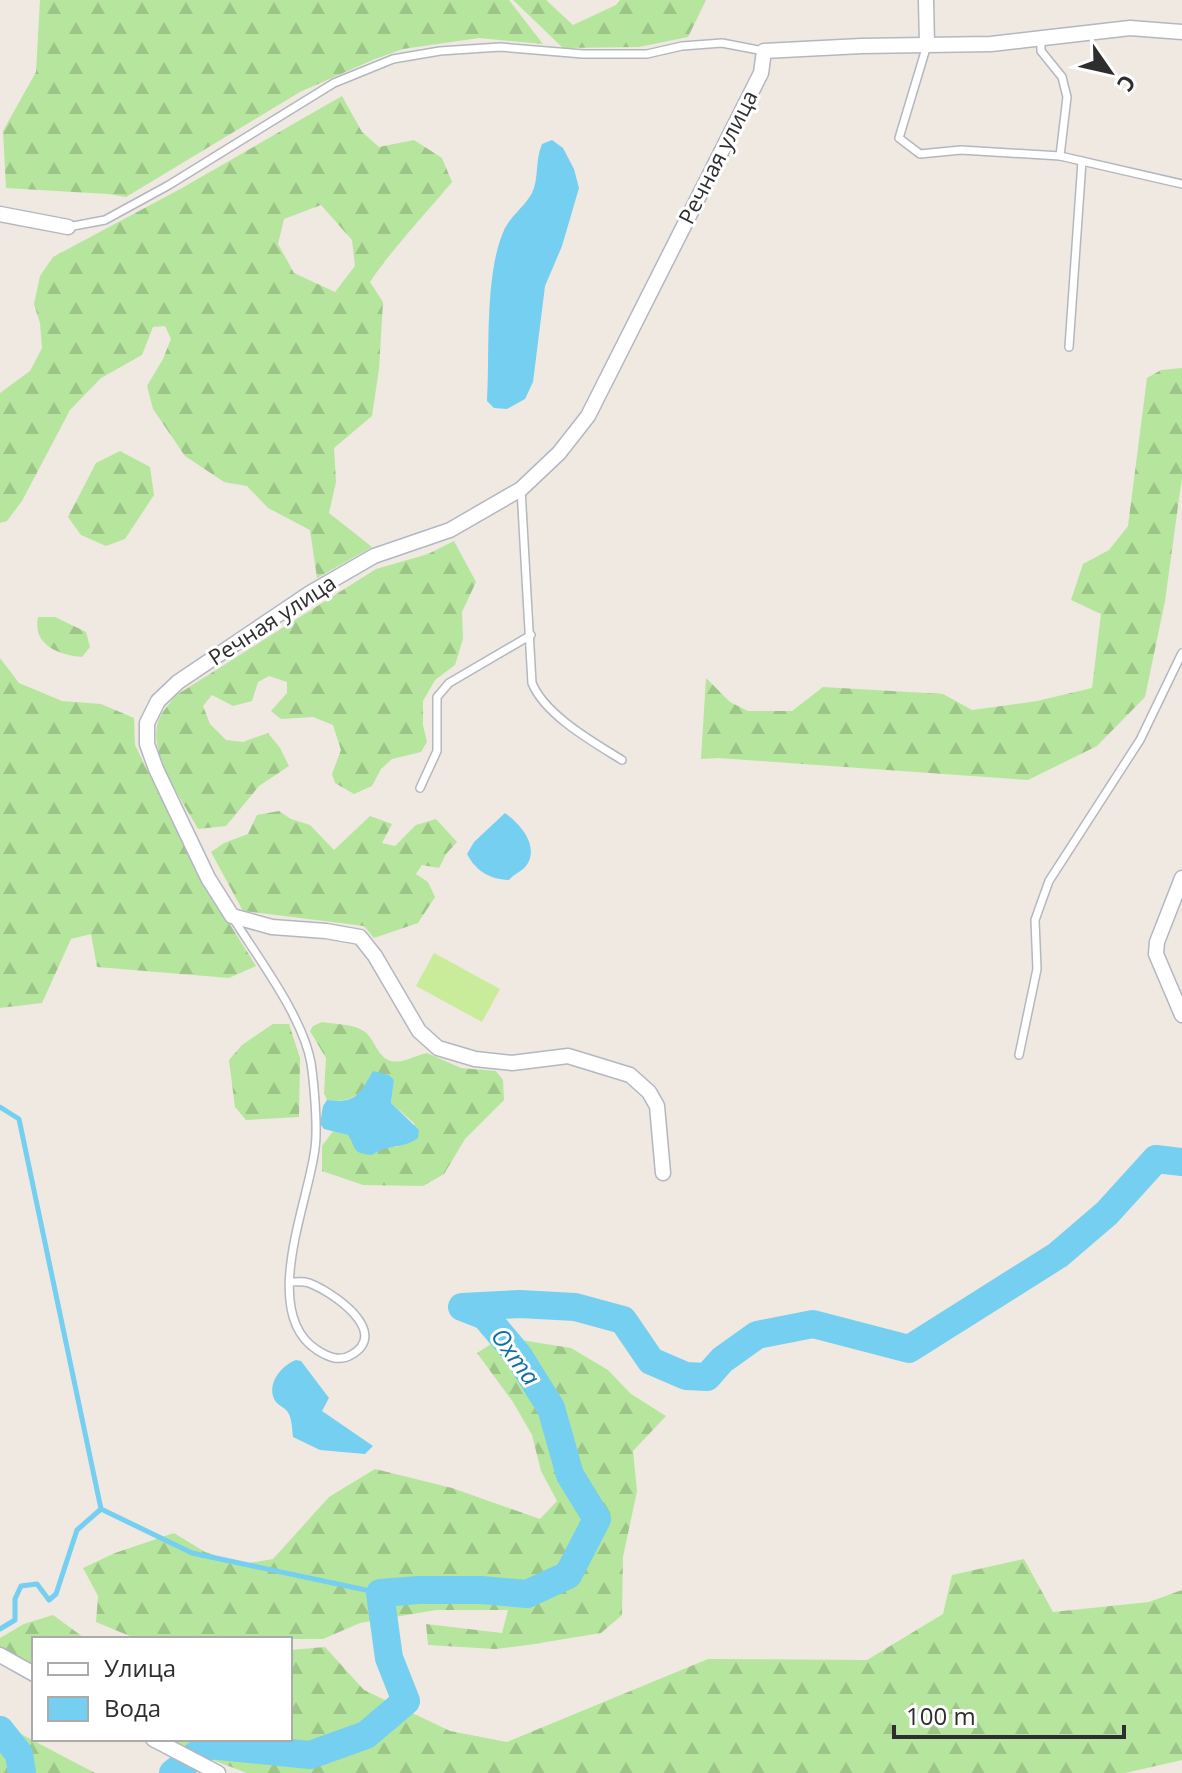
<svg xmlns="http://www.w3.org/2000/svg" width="1182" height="1773" viewBox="0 0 1182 1773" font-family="'Open Sans',sans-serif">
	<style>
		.forest { fill: url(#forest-firs); fill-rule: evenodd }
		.pitch { fill: #c9ec9a }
		.water { fill: #75cff0 }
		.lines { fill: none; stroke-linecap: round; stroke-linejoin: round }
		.stream { stroke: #75cff0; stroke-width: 5 }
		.river { stroke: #75cff0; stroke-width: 28 }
		.service-casing { stroke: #b4b7c1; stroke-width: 10 }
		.minor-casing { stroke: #b4b7c1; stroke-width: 17 }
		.service { stroke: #fff; stroke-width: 7 }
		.minor { stroke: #fff; stroke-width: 14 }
		.labels { text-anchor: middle; stroke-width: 6; stroke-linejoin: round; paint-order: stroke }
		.street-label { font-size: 22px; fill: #2e2e2e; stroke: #fff }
		.water-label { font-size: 24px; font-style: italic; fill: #0d6fa3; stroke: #fff }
	</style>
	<defs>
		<pattern id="forest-firs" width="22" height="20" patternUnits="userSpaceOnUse" patternTransform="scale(2)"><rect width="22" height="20" fill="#b6e59e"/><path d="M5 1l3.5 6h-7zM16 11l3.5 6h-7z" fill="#9dc588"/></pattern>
	</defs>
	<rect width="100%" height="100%" fill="#efe9e1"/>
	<!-- forest -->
	<g class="forest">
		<path d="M 40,0 L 509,0 L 543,44 L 479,38 L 403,49 L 375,59 L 300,92 L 126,197 L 108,194 L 6,188 L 3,131 L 36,72 Z"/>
		<path d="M 513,0 L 546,0 L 573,25 L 616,5 L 620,0 L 706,0 L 688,37 L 639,47 L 563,48 Z"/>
		<path d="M 342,96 L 362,132 L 379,147 L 414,140 L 442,158 L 452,182 C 424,216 394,246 370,282 L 383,302 L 379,369 L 372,416 L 334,448 L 336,482 L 329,513 L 372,547 L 317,578 L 310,530 L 268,508 L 247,486 L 224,482 L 185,456 L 153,409 L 147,386 L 163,359 L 171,339 L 165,326 L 153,327 L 142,355 L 101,378 L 70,410 L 22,501 L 7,521 L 0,523 L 0,393 L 30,371 L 42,348 L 40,323 L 34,304 L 40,276 L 53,257 L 182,188 ZM 321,205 L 352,240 L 355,266 L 335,292 L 294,273 L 278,244 L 284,219 Z"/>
		<path d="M 1182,368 L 1182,477 L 1165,601 L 1145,697 L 1097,746 L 1028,780 L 718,758 L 701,759 L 706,678 L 730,702 L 748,711 L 792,711 L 823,687 L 943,694 L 972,710 L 1037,701 L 1092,688 L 1101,614 L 1071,600 L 1083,564 L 1109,550 L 1128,526 L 1147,378 L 1161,370 Z"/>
		<path d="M 120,451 L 150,467 L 154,495 L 125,539 L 106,546 L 81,535 L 68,517 L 96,463 Z"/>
		<path d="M 454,541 L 476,582 L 462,612 L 463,639 L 455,665 L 435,680 L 423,701 L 423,725 L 427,742 L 421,752 L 392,759 L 381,769 L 372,786 L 354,794 L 335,783 L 332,774 L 341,750 L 333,725 L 313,717 L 281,719 L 271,711 L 287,693 L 287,682 L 269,676 L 258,682 L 252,701 L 233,706 L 212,695 L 203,706 L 210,724 L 226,740 L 243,742 L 268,733 L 280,748 L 289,766 L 259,786 L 226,826 L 198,829 C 183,801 144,749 160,717 C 164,709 171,702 175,696 L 376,569 L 428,554 Z"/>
		<path d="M 38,617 L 55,617 L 86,632 L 90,647 L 82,657 C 60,655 32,646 38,617 Z"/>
		<path d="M 0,658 L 19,683 L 62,701 L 101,704 L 134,718 L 135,745 L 198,874 L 256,966 L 229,978 L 97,967 L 91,934 L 71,939 L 42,1003 L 0,1008 Z"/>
		<path d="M 279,811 L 291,819 L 310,825 L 334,850 L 370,816 L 392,824 L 382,843 L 395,846 L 416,825 L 436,819 L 457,842 L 446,854 L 439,868 L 422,865 L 416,874 L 428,882 L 435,897 L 418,923 L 374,938 L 364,926 L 243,911 L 211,852 L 224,843 L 248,834 L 257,815 Z"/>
		<path d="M 322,1022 C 334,1024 349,1024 360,1029 C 378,1036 375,1066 402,1061 C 410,1059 418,1055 427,1053 L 461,1068 L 496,1071 L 503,1080 L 504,1100 L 465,1139 L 444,1174 L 423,1186 L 363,1185 L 322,1171 L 322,1146 L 333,1131 L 348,1135 L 372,1155 L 386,1146 L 397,1147 L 415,1124 L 391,1103 L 394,1080 L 370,1076 C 363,1096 348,1103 327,1100 L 324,1093 L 326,1058 L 310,1031 L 313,1026 Z"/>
		<path d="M 273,1024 L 289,1024 L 300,1058 L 299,1117 L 246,1120 L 235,1107 L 229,1060 L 242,1045 Z"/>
		<path d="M 502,1337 L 571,1348 L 608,1370 L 631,1394 L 666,1416 L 633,1451 L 637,1491 L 623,1557 L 622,1615 L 601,1633 L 528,1645 L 495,1649 L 428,1645 L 426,1624 L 502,1633 L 508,1610 L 436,1610 L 360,1623 L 323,1639 L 137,1639 L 96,1622 L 98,1596 L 83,1568 L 115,1553 L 174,1533 L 205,1552 L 243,1564 L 273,1559 L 329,1497 L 375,1469 L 452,1488 L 540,1519 L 557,1501 L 541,1471 L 532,1435 L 513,1402 L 477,1353 Z"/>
		<path d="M 1024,1559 L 1053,1612 L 1149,1602 L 1182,1590 L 1182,1760 L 1125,1773 L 247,1773 L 157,1739 L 290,1739 L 290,1650 L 325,1647 L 364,1690 L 450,1731 L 507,1742 L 708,1659 L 867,1660 L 943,1614 L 952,1575 Z"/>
		<path d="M 53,1615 L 83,1637 L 82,1639 L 34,1639 L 34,1668 L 0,1648 L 0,1638 L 24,1624 Z"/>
		<path d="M 0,1723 L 95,1773 L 0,1773 Z"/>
	</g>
	<!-- pitch -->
	<path class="pitch" d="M 434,953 L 500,989 L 482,1022 L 416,986 Z"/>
	<!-- water -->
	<g class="water">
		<path d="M 552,140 L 563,148 L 574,169 L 579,188 L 562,246 L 545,286 L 533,382 L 525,399 L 507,409 L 494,408 L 487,401 C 490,351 484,272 505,228 C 512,215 525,206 532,193 C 539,179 535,160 542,144 Z"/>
		<path d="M 505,813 C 520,824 538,844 528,863 C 523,872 514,873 509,880 C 489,879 476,871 467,854 L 474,842 Z"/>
		<path d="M 373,1071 L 389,1075 L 394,1080 L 391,1103 L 419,1130 L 418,1138 C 401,1150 390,1143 372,1155 C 351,1153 357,1149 348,1135 L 324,1129 L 320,1124 L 323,1106 L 327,1100 C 357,1104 360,1093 373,1071 Z"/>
		<path d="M 296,1360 L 301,1361 L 329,1398 L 322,1411 L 373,1446 L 365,1454 L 320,1450 L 293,1437 C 292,1429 292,1417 287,1411 C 284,1407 279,1406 276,1402 C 265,1386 280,1366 296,1360 Z"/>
	</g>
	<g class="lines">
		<!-- stream -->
		<g class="stream">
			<path d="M 0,1107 L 19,1119 L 101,1509 L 192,1553 L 380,1593"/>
			<path d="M 0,1629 L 15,1620 L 15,1599 L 21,1586 L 37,1584 L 49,1600 L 56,1594 L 77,1530 L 101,1509"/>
		</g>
		<!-- river -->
		<g class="river">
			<path d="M 0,1730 L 19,1754 L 22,1773"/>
			<path d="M 173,1773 L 209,1745 L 310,1755 L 366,1735 L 406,1701 L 389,1658 L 380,1593 L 419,1590 L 481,1590 L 527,1594 L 568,1575 L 597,1519 L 570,1475 L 551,1408 L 518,1355 L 485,1316 L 462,1307 L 520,1304 L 575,1307 L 623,1320 L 651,1361 L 686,1376 L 707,1377 L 722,1360 L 757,1335 L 813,1324 L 909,1349 L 1058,1255 L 1107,1213 L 1156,1159 L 1182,1162"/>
		</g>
		<!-- service casing -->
		<g class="service-casing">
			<g id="service">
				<path d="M 1041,40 L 1041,51 L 1062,77 L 1067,97 L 1060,156"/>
				<path d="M 927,45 L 899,138 L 920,154 L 961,150 L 1060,156 L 1182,184"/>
				<path d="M 68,227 L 105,220 L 169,185 L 334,83 L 393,59 L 440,51 L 500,47 L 583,54 L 647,54 L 682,46 L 722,43 L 764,51"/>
				<path d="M 1069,347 L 1082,161"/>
				<path d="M 521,489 L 532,683 C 545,715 593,742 622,760"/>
				<path d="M 420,788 L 437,751 L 437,697 L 449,683 L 531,635"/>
				<path d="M 233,918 C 258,958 303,1017 311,1063 C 314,1083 318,1128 315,1148 C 309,1202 259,1312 317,1350 C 328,1357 339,1362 351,1355 C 392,1332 331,1291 309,1283 C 303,1281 297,1282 291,1282"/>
				<path d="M 1019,1055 L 1037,969 L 1035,920 L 1049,881 L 1140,740 L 1182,653"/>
			</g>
		</g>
		<!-- minor casing -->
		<g class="minor-casing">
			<g id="minor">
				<path d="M 926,0 L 927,45"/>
				<path d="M 0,214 L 68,227"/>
				<path d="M 1182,878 L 1157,942 L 1156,954 L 1182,1015"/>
				<path d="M 663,1173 L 657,1106 L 649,1092 L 630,1075 L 568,1056 L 512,1063 L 475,1059 L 438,1048 L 419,1031 L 375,956 L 360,937 L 326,931 L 272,927 L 232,916 L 208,878 L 156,769 L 147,744 L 147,723 L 158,701 L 178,682 L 310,593 L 374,556 L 450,530 L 521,489 L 559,453 L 588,416 L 761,73 L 764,51 L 861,46 L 991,44 L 1130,28 L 1182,32"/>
				<path d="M 0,1655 L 34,1674"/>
				<path d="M 153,1739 L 218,1773"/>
			</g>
		</g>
		<!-- service -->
		<use href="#service" class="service"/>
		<!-- minor -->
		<use href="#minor" class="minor"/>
	</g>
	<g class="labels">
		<!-- street labels -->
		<g class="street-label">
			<text transform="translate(718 157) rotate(-63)" y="8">Речная улица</text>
			<text transform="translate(272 620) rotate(-33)" y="8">Речная улица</text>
		</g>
		<!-- water labels -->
		<g class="water-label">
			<text transform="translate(515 1357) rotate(54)" y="8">Охта</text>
		</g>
	</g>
	<!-- legend -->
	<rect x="32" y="1637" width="260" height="104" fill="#ffffff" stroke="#ababab" stroke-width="2"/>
	<rect x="48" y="1663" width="40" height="12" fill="#ffffff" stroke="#ababab" stroke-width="2"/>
	<text x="104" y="1677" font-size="24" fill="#2e2e2e">Улица</text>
	<rect x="48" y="1697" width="40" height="24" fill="#75cff0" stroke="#ababab" stroke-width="2"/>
	<text x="104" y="1717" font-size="24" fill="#2e2e2e">Вода</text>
	<!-- north arrow -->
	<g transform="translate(1110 72) rotate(124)" stroke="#ffffff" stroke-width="6" paint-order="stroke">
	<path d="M0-6L14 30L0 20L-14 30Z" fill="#2e2e2e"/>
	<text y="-12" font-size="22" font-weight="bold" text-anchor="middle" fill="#2e2e2e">С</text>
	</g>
	<!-- scale -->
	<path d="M894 1725v12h230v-12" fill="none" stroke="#2e2e2e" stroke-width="4"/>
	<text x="906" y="1725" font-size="24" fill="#2e2e2e" stroke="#ffffff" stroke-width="6" paint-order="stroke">100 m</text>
</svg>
